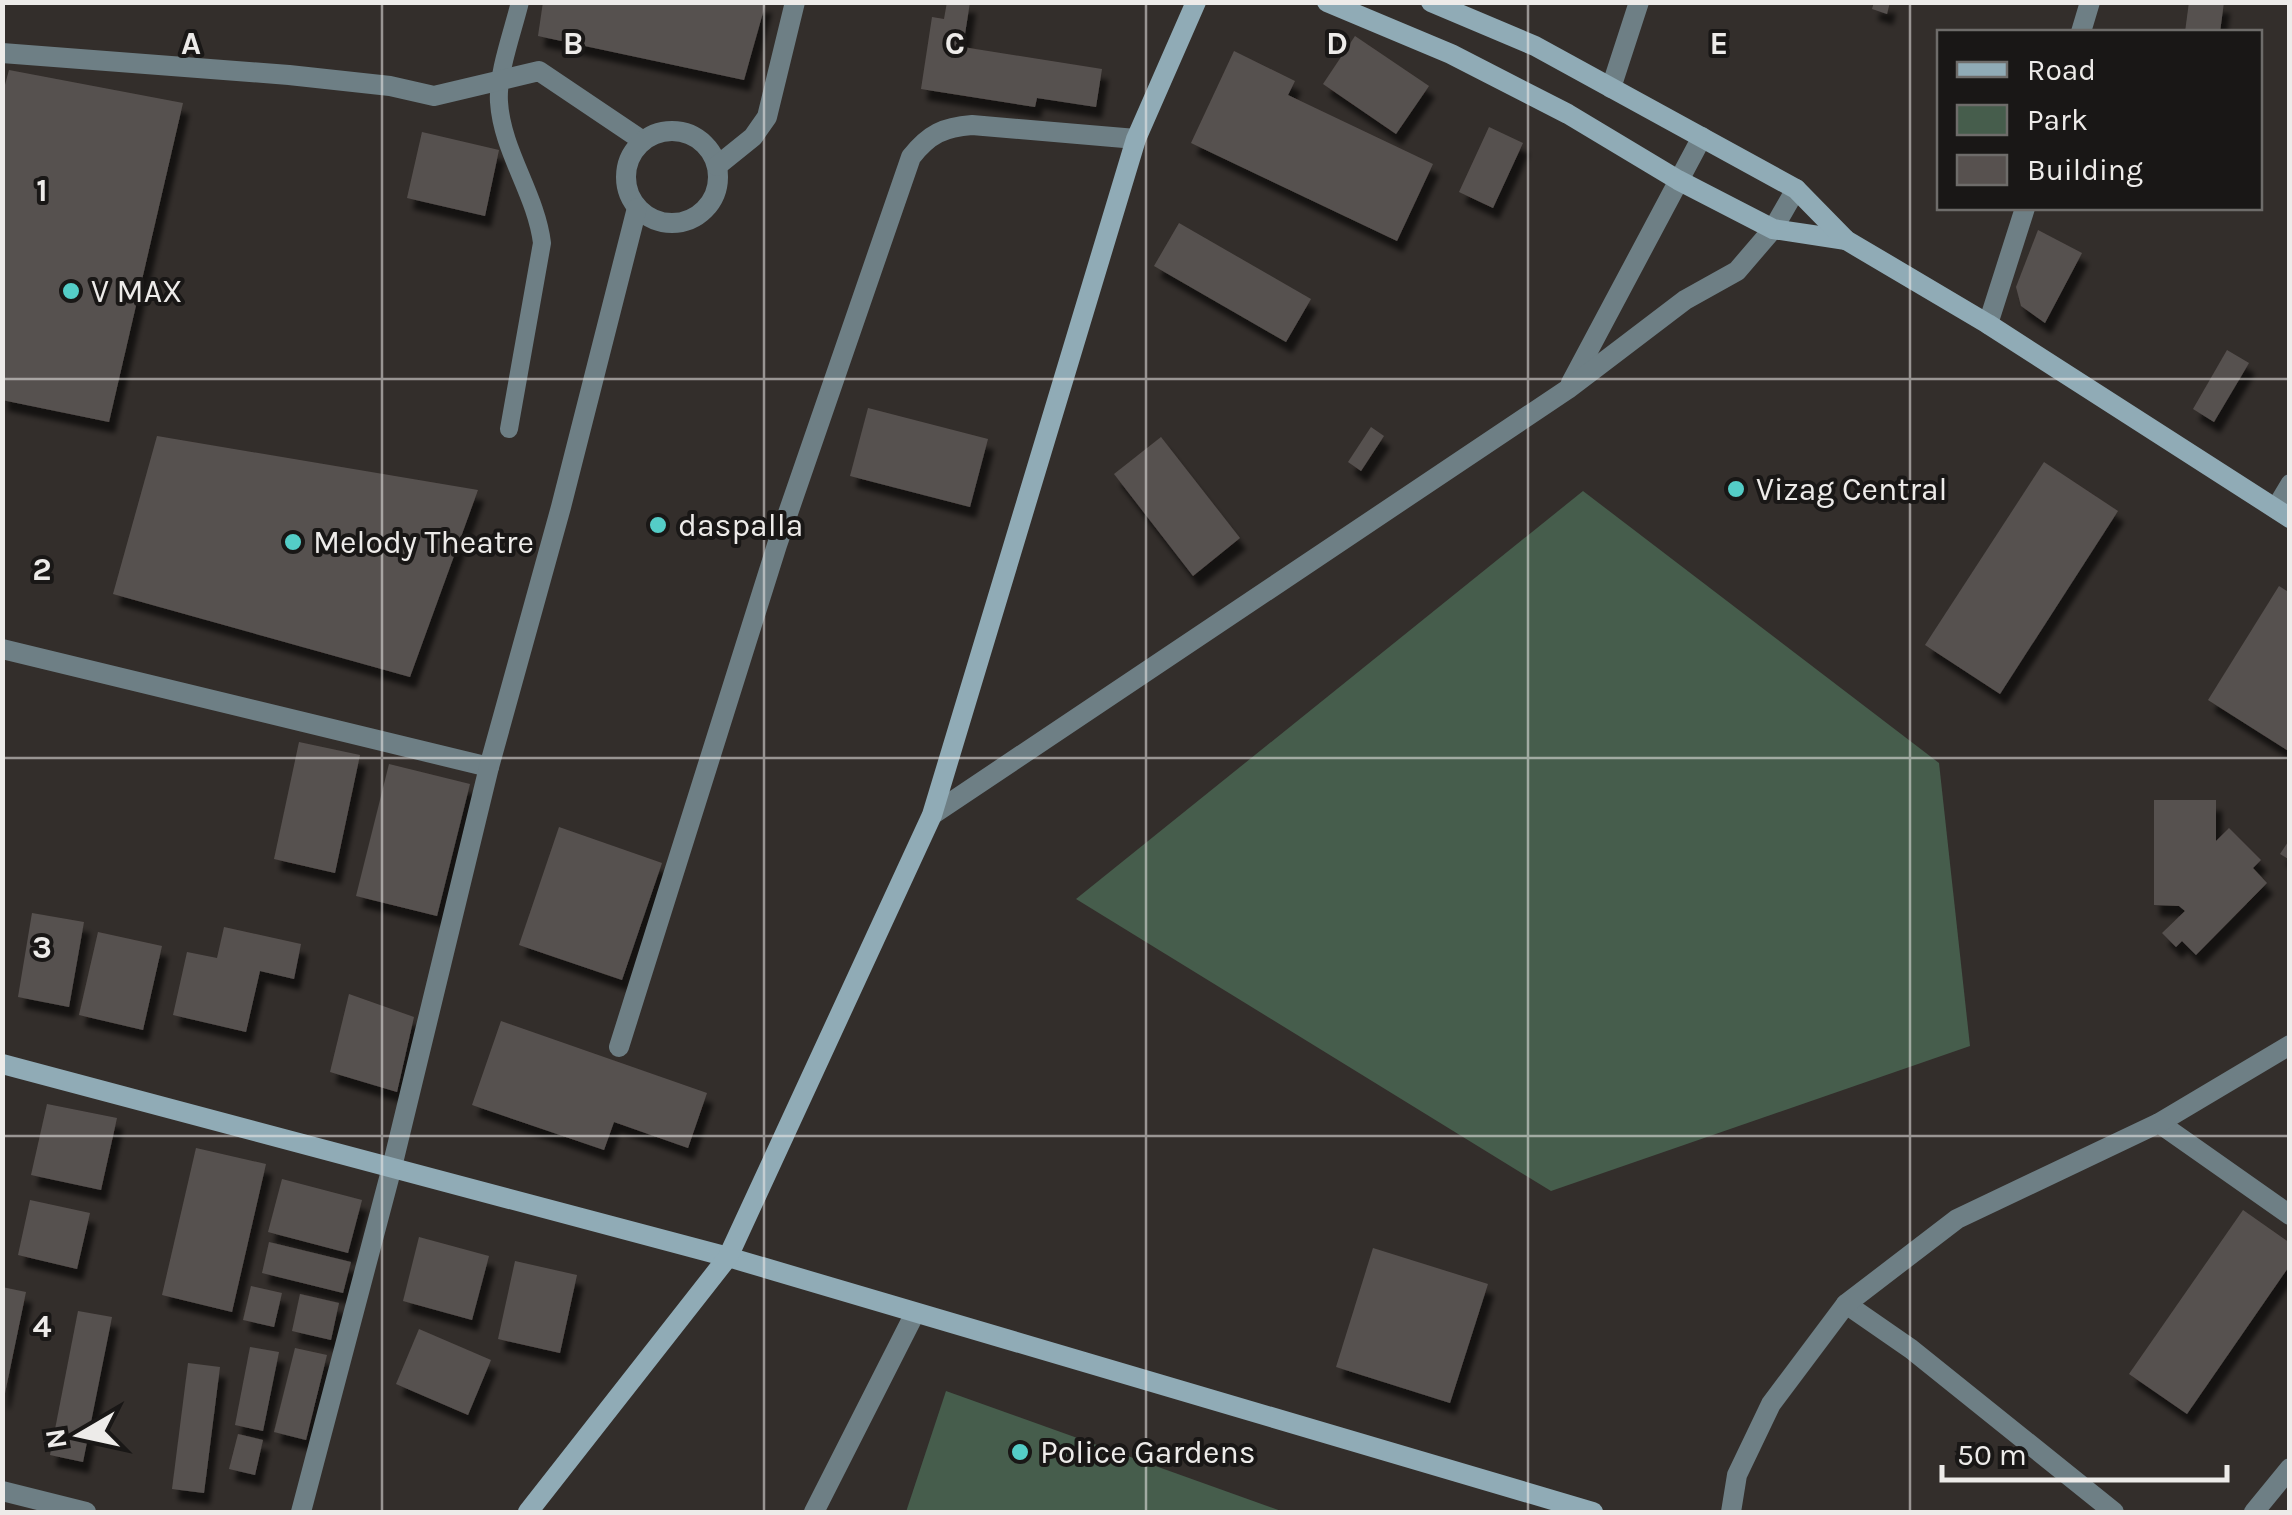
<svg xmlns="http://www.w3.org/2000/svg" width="2292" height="1515" viewBox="0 0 2292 1515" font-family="Karla,sans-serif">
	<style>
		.green { fill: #465d4c }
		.building { fill: #57514f; filter: url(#shadow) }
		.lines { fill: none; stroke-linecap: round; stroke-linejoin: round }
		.lane { stroke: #6e7f85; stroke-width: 18 }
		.street { stroke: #6e7f85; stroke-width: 20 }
		.secondary { stroke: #90abb6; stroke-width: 20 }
		.grid { fill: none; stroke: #edebe9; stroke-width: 2.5; stroke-opacity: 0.55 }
		.poi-dot { fill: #54cdc7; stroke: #191716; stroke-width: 4 }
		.labels { text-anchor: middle; stroke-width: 8; stroke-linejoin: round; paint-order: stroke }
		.poi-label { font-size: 32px; fill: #edebe9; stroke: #191716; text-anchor: start }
		.grid-label { font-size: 32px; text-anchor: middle; font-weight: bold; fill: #edebe9; stroke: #191716; stroke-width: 8; stroke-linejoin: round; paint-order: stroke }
	</style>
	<defs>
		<filter id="shadow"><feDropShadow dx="6" dy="11" stdDeviation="2.5" flood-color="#0009"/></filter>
	</defs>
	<rect width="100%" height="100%" fill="#332e2b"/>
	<!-- green -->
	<g class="green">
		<path d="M 1583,491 L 1939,763 L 1970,1046 L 1551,1191 L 1076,899 Z"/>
		<path d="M 946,1391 L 1284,1512 L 906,1512 Z"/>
	</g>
	<!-- building -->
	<g class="building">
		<path d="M 543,2 L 766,2 L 744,80 L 538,36 Z"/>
		<path d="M 947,2 L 970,2 L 963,47 L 1102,69 L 1096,107 L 1037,98 L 1035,107 L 921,89 L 932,17 L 944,19 Z"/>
		<path d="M 1874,2 L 1890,2 L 1887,14 L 1872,9 Z"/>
		<path d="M 2189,2 L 2224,2 L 2220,32 L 2185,32 Z"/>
		<path d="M 1355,36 L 1429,86 L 1396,134 L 1323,84 Z"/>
		<path d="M 1234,51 L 1295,81 L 1288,95 L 1433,164 L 1397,241 L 1191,143 Z"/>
		<path d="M 9,70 L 183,103 L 109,422 L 2,400 L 2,96 Z"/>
		<path d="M 1489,127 L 1523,143 L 1493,208 L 1459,192 Z"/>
		<path d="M 422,132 L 499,150 L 485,216 L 407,198 Z"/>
		<path d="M 1179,223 L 1311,299 L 1286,342 L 1154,266 Z"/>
		<path d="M 2038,230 L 2082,253 L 2045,323 L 2021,306 L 2016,287 Z"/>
		<path d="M 2227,350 L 2249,363 L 2214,422 L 2193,409 Z"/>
		<path d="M 868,408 L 988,439 L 970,507 L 850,476 Z"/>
		<path d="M 1371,427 L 1384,436 L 1361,471 L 1348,462 Z"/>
		<path d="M 157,436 L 478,490 L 410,677 L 113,594 Z"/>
		<path d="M 1161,437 L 1240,538 L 1193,576 L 1114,474 Z"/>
		<path d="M 2044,462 L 2118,511 L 2000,694 L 1925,645 Z"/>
		<path d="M 2279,586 L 2290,593 L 2290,752 L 2208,700 Z"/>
		<path d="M 299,742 L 360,755 L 335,873 L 274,859 Z"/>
		<path d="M 389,764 L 470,784 L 437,916 L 356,896 Z"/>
		<path d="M 2154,800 L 2216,800 L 2216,841 L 2229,828 L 2261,860 L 2253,868 L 2267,883 L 2196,955 L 2182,941 L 2176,947 L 2162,933 L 2185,911 L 2179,906 L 2154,905 Z"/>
		<path d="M 559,827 L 662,863 L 622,980 L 519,945 Z"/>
		<path d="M 2290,839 L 2290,860 L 2280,854 Z"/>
		<path d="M 32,913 L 84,922 L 69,1007 L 18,997 Z"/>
		<path d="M 224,927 L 301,944 L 294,979 L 260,971 L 246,1032 L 173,1015 L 187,952 L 217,958 Z"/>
		<path d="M 98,932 L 162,946 L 143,1030 L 79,1015 Z"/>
		<path d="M 349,994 L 414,1017 L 397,1092 L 330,1072 Z"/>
		<path d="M 501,1021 L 707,1093 L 688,1148 L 614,1122 L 604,1150 L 472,1105 Z"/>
		<path d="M 47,1104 L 117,1118 L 101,1190 L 31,1175 Z"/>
		<path d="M 196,1148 L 266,1164 L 232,1312 L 162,1295 Z"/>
		<path d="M 282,1179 L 362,1200 L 348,1253 L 268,1232 Z"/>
		<path d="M 30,1200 L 90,1213 L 77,1269 L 18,1255 Z"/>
		<path d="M 2243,1210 L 2290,1243 L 2290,1265 L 2187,1414 L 2129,1374 Z"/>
		<path d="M 419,1237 L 489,1256 L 472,1320 L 403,1301 Z"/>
		<path d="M 269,1242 L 351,1262 L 343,1293 L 262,1273 Z"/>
		<path d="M 1373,1248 L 1488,1284 L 1450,1403 L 1336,1367 Z"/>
		<path d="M 515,1261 L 577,1275 L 560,1353 L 498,1339 Z"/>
		<path d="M 251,1286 L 282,1293 L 274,1327 L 243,1320 Z"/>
		<path d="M 2,1287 L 26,1292 L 4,1398 L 2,1398 Z"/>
		<path d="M 300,1294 L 339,1303 L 331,1340 L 292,1331 Z"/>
		<path d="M 78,1311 L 112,1317 L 83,1462 L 50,1455 Z"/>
		<path d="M 419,1329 L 491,1360 L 468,1415 L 396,1384 Z"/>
		<path d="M 250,1347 L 279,1352 L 263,1431 L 235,1425 Z"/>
		<path d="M 295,1348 L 327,1355 L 306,1440 L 274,1432 Z"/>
		<path d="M 188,1363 L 220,1367 L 204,1493 L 172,1489 Z"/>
		<path d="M 238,1434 L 263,1440 L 255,1475 L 229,1469 Z"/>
	</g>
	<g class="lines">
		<!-- lane -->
		<g class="lane">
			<path d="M 509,429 L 542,243 C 536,194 502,151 499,102 C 497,74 513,31 520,2"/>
			<path d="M 2275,508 L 2290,483"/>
		</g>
		<!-- street -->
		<g class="street">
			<path d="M 2081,32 L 2090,2"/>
			<path d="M 2,53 L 289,75 L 390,86 L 434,96 L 539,71 L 643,141"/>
			<path d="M 1611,88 L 1639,2"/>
			<circle cx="672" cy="177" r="46"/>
			<path d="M 717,166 L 753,137 L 767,117 L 795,2"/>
			<path d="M 1988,324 L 2025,208"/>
			<path d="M 1571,383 L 1702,137"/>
			<path d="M 2,649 L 489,767"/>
			<path d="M 932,815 L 1568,389 L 1685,300 L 1737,271 L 1773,229 L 1796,189"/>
			<path d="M 619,1047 L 777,545 L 911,157 C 929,134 944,127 972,125 L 1136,139"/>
			<path d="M 2159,1123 L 2290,1215"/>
			<path d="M 1846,1304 L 1911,1349 L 2114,1512"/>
			<path d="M 2,1491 L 86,1512"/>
			<path d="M 301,1512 L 392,1167 L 489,767 L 561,507 L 637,208"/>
			<path d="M 814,1512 L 915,1313"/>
			<path d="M 1731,1512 L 1737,1475 L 1771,1404 L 1846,1304 L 1957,1219 L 2159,1123 L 2290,1045"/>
			<path d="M 2254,1512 L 2290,1468"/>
		</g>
		<!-- secondary -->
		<g class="secondary">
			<path d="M 1327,2 L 1451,54 L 1568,114 L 1678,180 L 1773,229 L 1846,240"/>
			<path d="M 1431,2 L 1535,46 L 1796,189 L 1846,240 L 1988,324 L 2290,518"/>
			<path d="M 2,1064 L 728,1257 L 1593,1512"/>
			<path d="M 528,1512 L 728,1257 L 932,815 L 1136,139 L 1196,2"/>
		</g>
	</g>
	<!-- grid -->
	<path class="grid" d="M 382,2 L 382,1512M 764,2 L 764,1512M 1146,2 L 1146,1512M 1528,2 L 1528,1512M 1910,2 L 1910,1512M 2,379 L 2290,379M 2,758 L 2290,758M 2,1136 L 2290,1136"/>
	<!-- markers -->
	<g class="poi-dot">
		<circle cx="71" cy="291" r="10"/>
		<circle cx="1736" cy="489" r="10"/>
		<circle cx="658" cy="525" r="10"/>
		<circle cx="293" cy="542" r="10"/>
		<circle cx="1020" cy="1452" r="10"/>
	</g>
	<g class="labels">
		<!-- poi labels -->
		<g class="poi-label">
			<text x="91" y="302">V MAX</text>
			<text x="1756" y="500">Vizag Central</text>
			<text x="678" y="536">daspalla</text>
			<text x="313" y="553">Melody Theatre</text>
			<text x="1040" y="1463">Police Gardens</text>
		</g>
	</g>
	<g class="grid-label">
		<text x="191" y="54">A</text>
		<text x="573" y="54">B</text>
		<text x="955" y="54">C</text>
		<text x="1337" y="54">D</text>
		<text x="1719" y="54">E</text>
		<text x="42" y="201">1</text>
		<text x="42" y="580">2</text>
		<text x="42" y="958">3</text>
		<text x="42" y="1337">4</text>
	</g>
	<!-- border -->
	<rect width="2292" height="1515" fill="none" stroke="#edebe9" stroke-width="10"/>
	<!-- legend -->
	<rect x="1937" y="30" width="325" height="180" fill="#191716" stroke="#6e6c6a" stroke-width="2.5"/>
	<rect x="1957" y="62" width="50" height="15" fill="#90abb6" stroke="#6e6c6a" stroke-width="2.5"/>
	<text x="2027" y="80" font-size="30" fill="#edebe9">Road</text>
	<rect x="1957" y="105" width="50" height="30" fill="#465d4c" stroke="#6e6c6a" stroke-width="2.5"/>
	<text x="2027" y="130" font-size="30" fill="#edebe9">Park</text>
	<rect x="1957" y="155" width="50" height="30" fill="#57514f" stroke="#6e6c6a" stroke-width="2.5"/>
	<text x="2027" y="180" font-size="30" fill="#edebe9">Building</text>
	<!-- north arrow -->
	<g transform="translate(80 1435) rotate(261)" stroke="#191716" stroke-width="8" paint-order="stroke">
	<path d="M0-8L18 38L0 25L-18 38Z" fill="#edebe9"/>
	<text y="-15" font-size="28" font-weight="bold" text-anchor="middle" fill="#edebe9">N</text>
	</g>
	<!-- scale -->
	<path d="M1942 1465v15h285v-15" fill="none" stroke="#edebe9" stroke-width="5"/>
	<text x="1957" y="1465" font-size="30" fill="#edebe9" stroke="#191716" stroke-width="8" paint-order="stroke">50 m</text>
</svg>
